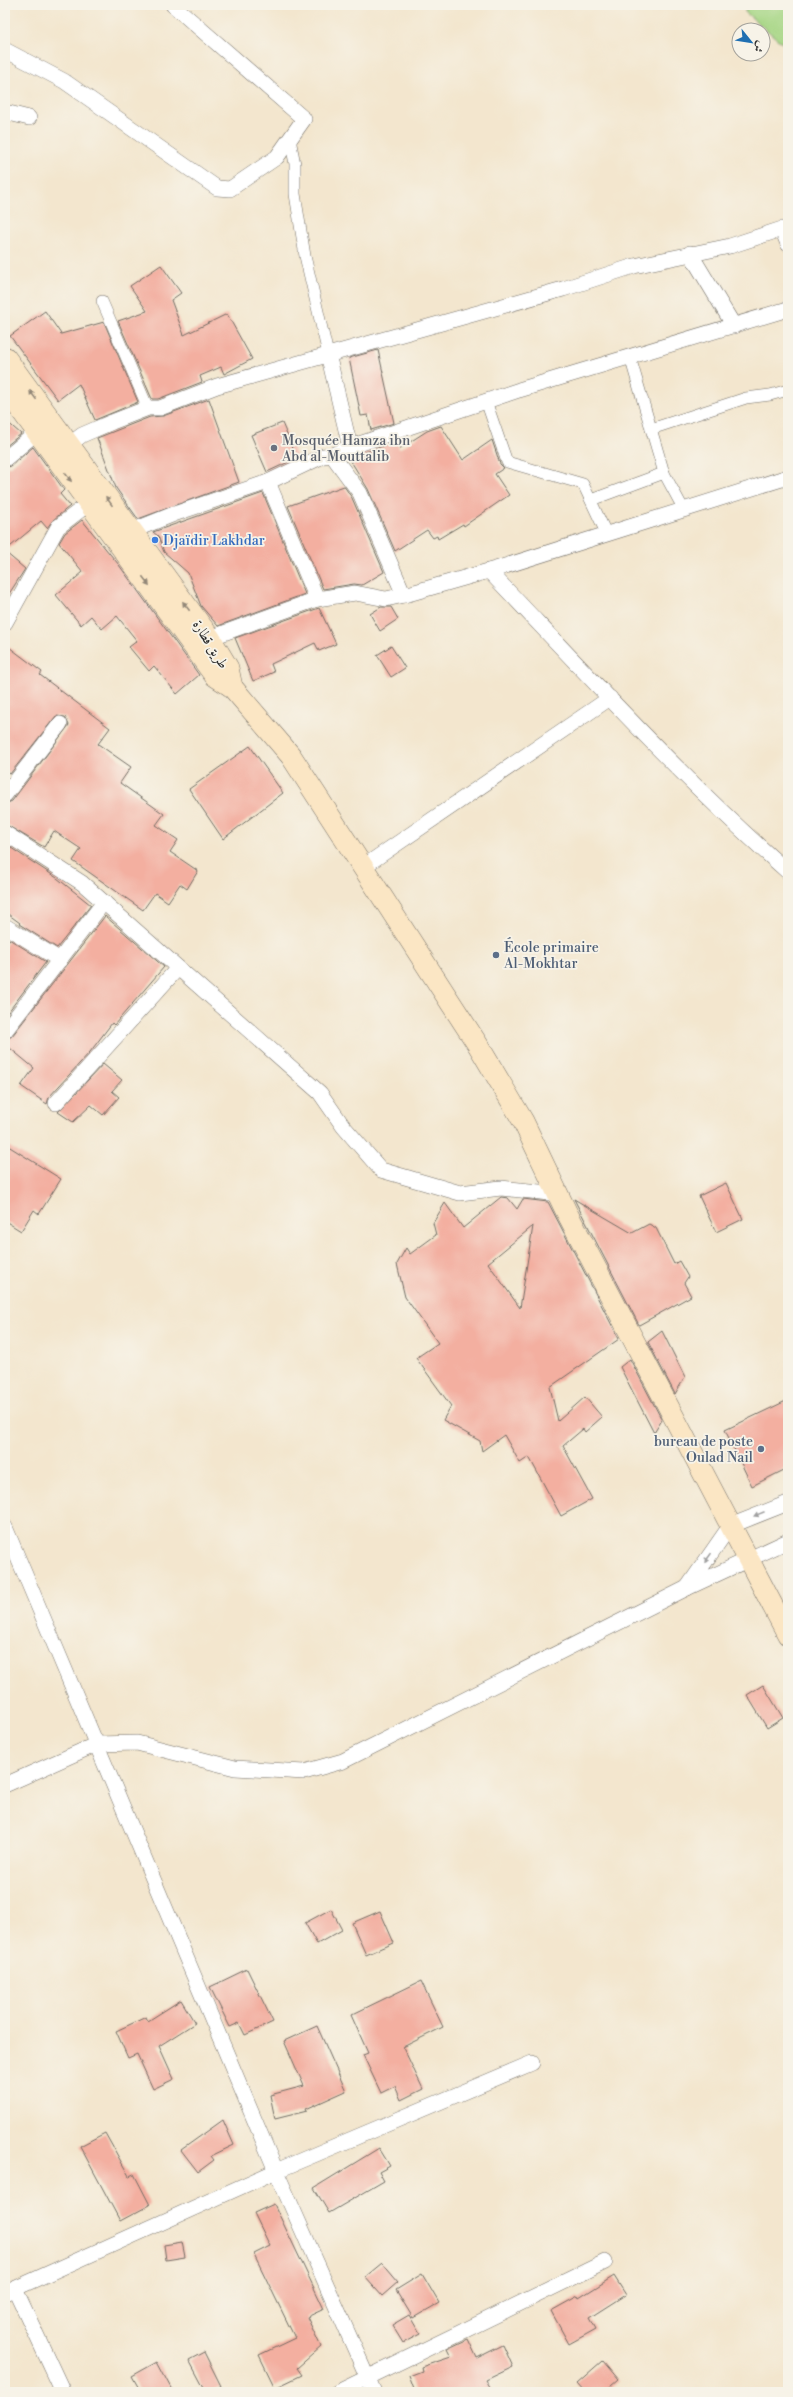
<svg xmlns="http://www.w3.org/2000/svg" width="793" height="2397" viewBox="0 0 793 2397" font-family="'Libre Bodoni',Amiri,serif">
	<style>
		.green { fill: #a6d684; stroke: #688058 }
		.building { fill: #f3afa0; fill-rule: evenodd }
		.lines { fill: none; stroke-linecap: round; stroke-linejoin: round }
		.pedestrian-casing { stroke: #716c64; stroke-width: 12 }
		.minor-casing { stroke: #716c64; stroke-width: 16 }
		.secondary-casing { stroke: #716c64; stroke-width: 22 }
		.pedestrian { stroke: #fff; stroke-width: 11 }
		.minor { stroke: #fff; stroke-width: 15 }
		.secondary { stroke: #fbe6c4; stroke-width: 21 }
		.oneway { fill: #938878 }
		.oneway2 { fill: #a0a0a0 }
		.worship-dot { fill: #6b7280; stroke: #f7f3e8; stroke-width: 1.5 }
		.shop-dot { fill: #3f7fe0; stroke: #f7f3e8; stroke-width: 1.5 }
		.service-dot { fill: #5c6f8a; stroke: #f7f3e8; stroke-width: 1.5 }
		.labels { text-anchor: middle; stroke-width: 3.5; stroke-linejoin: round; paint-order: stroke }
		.worship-label { font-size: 14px; fill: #5b616d; stroke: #f7f3e8; text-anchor: start }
		.shop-label { font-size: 14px; fill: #366cbe; stroke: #f7f3e8; text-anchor: start }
		.street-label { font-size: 14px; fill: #2b2b2b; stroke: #f7f3e8 }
		.service-label { font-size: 14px; fill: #4e5e75; stroke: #f7f3e8; text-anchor: start }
	</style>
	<rect width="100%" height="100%" fill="#f7f3e8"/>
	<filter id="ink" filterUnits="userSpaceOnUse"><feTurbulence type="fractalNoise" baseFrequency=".025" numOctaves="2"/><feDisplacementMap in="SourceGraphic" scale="8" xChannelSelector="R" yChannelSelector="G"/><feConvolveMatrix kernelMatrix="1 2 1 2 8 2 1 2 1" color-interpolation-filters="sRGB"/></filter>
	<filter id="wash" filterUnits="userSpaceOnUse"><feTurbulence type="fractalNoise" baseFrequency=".012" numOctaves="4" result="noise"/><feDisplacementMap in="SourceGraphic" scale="16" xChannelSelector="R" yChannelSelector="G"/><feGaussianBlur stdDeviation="0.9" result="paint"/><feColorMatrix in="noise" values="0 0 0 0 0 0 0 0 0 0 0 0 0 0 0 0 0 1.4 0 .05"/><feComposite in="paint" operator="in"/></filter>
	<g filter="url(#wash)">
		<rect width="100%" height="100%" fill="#f3e6ce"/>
		<!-- green -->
		<path class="green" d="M 746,5 L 788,5 L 788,48 L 745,12 Z"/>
		<g id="blocks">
			<!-- building -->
			<g class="building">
				<path d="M 161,265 L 181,293 L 171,300 L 184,335 L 227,314 L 252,359 L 224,374 L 221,367 L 200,376 L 202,382 L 158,399 L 152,399 L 118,321 L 147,311 L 130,286 Z"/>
				<path d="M 45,311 L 61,334 L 104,322 L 138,402 L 95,420 L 79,384 L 58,400 L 10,336 Z"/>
				<path d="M 378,350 L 394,423 L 371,430 L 368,415 L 361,416 L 349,358 Z"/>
				<path d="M 209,399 L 239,482 L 138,519 L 116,488 L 97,438 L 150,417 L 163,416 Z"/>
				<path d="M 5,420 L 21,434 L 5,447 Z"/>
				<path d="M 282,423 L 297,458 L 267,472 L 251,435 Z"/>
				<path d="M 441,426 L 463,460 L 492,440 L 500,464 L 504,468 L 495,474 L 509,495 L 464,526 L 463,524 L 438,539 L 437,536 L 433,538 L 427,530 L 395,551 L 368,489 L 349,458 L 397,441 L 399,449 L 427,431 Z"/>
				<path d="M 33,447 L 64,490 L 60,494 L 70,506 L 53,520 L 47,528 L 41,521 L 5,551 L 5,468 L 11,466 Z"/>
				<path d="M 344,486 L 352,498 L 384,572 L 362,585 L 354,584 L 323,589 L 288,506 Z"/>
				<path d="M 263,493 L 305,594 L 218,626 L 201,606 L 188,573 L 164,552 L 158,536 L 153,532 Z"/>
				<path d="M 82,520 L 119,565 L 199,675 L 177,694 L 154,666 L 149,671 L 129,647 L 137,641 L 117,616 L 102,629 L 91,616 L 81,625 L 56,595 L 83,572 L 59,543 L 65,533 Z"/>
				<path d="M 5,552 L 25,569 L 5,600 Z"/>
				<path d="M 381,607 L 391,607 L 398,619 L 380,631 L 370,614 Z"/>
				<path d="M 319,608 L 336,644 L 319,651 L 315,643 L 271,664 L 274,672 L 253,681 L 235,638 Z"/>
				<path d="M 5,644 L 42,672 L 40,675 L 110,728 L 98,744 L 131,767 L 120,783 L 164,814 L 156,825 L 178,840 L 170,852 L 198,871 L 187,889 L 180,884 L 168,902 L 155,893 L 143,910 L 73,861 L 81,849 L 54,831 L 44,847 L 5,824 L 5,804 L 12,801 L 69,725 L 65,717 L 56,716 L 10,774 L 5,770 Z"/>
				<path d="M 391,646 L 405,668 L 391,677 L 377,655 Z"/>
				<path d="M 250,746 L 283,793 L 223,839 L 189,789 Z"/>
				<path d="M 5,844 L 57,878 L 91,905 L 57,948 L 19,924 L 20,923 L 5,912 Z"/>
				<path d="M 105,916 L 164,967 L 114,1025 L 112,1023 L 90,1052 L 49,1097 L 47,1104 L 21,1086 L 34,1068 L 5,1044 L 5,1040 L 12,1036 Z"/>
				<path d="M 9,939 L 46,962 L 5,1016 L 5,946 Z"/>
				<path d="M 103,1064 L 122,1080 L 112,1091 L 119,1097 L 103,1115 L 91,1105 L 73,1122 L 58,1112 Z"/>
				<path d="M 5,1144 L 61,1179 L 39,1214 L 34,1210 L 21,1231 L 5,1221 Z"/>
				<path d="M 726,1183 L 743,1219 L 716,1232 L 699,1196 Z"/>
				<path d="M 501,1197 L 508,1198 L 517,1209 L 523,1199 L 548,1202 L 619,1339 L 550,1387 L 558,1421 L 585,1397 L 602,1417 L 585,1432 L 583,1429 L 563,1446 L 592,1499 L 561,1516 L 529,1457 L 520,1463 L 504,1435 L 482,1451 L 480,1441 L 443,1420 L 451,1406 L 416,1358 L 438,1343 L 405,1297 L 397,1264 L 406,1248 L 410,1254 L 436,1235 L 433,1223 L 445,1203 L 463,1228 ZM 533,1226 L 520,1308 L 488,1263 Z"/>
				<path d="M 574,1199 L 632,1233 L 649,1224 L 656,1228 L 674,1264 L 679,1261 L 688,1277 L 684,1283 L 691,1296 L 639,1325 Z"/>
				<path d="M 662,1331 L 685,1377 L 675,1394 L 648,1342 Z"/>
				<path d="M 630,1359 L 662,1420 L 654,1433 L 620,1367 Z"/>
				<path d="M 788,1400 L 788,1468 L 752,1486 L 725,1430 Z"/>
				<path d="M 763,1685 L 783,1718 L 767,1728 L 747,1695 Z"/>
				<path d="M 331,1909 L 342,1930 L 317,1944 L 305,1923 Z"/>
				<path d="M 380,1911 L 394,1943 L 366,1955 L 352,1923 Z"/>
				<path d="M 247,1969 L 273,2022 L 245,2035 L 239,2023 L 230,2027 L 210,1987 Z"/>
				<path d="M 421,1981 L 443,2027 L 403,2047 L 423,2089 L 401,2100 L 395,2086 L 381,2093 L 363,2055 L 368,2053 L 351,2015 Z"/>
				<path d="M 181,2000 L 195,2023 L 159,2046 L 174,2079 L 153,2089 L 137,2054 L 128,2058 L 116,2031 L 146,2017 L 148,2021 Z"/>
				<path d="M 317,2026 L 346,2091 L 306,2109 L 307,2111 L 275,2119 L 270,2095 L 304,2086 L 284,2041 Z"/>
				<path d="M 223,2120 L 234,2145 L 211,2156 L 214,2160 L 198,2172 L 181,2150 Z"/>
				<path d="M 105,2133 L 129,2176 L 134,2174 L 150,2205 L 120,2221 L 80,2146 Z"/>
				<path d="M 379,2148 L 390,2166 L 379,2172 L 384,2181 L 329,2213 L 314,2188 Z"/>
				<path d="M 274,2204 L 324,2309 L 307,2317 L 321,2347 L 297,2368 L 302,2375 L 275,2388 L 259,2355 L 295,2338 L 254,2254 L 270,2246 L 254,2213 Z"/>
				<path d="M 182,2242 L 185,2257 L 166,2260 L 164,2245 Z"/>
				<path d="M 382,2263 L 398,2282 L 382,2296 L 365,2277 Z"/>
				<path d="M 422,2274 L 439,2303 L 413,2318 L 396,2290 Z"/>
				<path d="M 614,2276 L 626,2295 L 590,2318 L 596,2329 L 569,2344 L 551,2311 L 578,2296 L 579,2298 Z"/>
				<path d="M 409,2315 L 420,2334 L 403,2343 L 392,2325 Z"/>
				<path d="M 468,2339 L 477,2358 L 503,2345 L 513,2367 L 486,2380 L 493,2392 L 415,2392 L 409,2376 L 422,2371 L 421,2367 L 451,2357 L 447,2349 Z"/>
				<path d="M 204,2352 L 221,2386 L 211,2392 L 206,2392 L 189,2360 Z"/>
				<path d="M 602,2361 L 618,2380 L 604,2392 L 585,2392 L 577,2383 Z"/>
				<path d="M 157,2362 L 173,2392 L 141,2392 L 132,2376 Z"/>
			</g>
		</g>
	</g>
	<g filter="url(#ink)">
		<use href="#blocks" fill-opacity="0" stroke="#716c64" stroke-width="1"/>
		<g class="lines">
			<!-- pedestrian casing -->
			<g class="pedestrian-casing">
				<g id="pedestrian">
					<path d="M 290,139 L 295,164 L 295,194 L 305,256 L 328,354"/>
					<path d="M 102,301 L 148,408"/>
					<path d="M 630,357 L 664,473"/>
					<path d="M 486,401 L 507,462 L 583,484 L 607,535"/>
					<path d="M 651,429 L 746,398 L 770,395 L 788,390"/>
					<path d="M 591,500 L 664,473 L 684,510"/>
				</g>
			</g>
			<!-- minor casing -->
			<g class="minor-casing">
				<g id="minor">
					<path d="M 5,50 L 64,81 L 217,188 L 230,189 L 277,157 L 304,119 L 173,5"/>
					<path d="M 5,112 L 29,118"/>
					<path d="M 690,253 L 734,326"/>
					<path d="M 328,354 L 350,447"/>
					<path d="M 61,451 L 82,435 L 112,422 L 148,408 L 160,408 L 217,386 L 563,289 L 634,266 L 730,246 L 782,229 L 788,244"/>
					<path d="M 332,455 L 360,493 L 404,595"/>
					<path d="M 5,459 L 36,433"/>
					<path d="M 268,482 L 317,599"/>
					<path d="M 124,534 L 174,514 L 268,482 L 323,456 L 332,455 L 350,447 L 519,390 L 788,309"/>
					<path d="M 489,571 C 586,673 682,779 788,872"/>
					<path d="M 5,623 L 58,527 L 88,504"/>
					<path d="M 204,645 L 210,638 L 317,599 L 355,593 L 386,599 L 408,594 L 499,568 L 788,477"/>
					<path d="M 5,795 L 60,724"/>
					<path d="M 5,833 L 82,883 L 320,1093 L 343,1126 L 381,1170 L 460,1193 L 501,1188 L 559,1194"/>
					<path d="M 363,867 L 610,698"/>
					<path d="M 5,926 L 60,960"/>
					<path d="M 5,1031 L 104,902"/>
					<path d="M 56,1103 L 178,968"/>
					<path d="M 788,1503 L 730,1526 L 687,1588 L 788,1541"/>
					<path d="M 5,1527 L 276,2171 L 374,2392"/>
					<path d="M 5,1785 L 97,1744 L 137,1743 L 235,1768 L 304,1772 L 343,1761 L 687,1588"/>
					<path d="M 15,2289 L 63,2392"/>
					<path d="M 5,2293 L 276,2171 L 532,2063"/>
					<path d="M 338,2392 L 605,2262"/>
				</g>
			</g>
			<!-- secondary casing -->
			<g class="secondary-casing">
				<g id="secondary">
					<path d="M 5,357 L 210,638 L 228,668 L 232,687"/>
					<path d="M 5,388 L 215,676 L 232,687 L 291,756 L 478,1045 L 523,1121 L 566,1211 L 788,1635"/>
				</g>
			</g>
			<!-- pedestrian -->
			<use href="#pedestrian" class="pedestrian"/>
			<!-- minor -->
			<use href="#minor" class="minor"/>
			<!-- secondary -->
			<use href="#secondary" class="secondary"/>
		</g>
		<!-- one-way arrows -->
		<defs><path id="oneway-solid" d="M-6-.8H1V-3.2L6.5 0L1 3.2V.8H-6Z"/></defs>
		<g class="oneway">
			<use href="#oneway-solid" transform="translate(33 395) rotate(-126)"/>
			<use href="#oneway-solid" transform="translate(68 477) rotate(53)"/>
			<use href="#oneway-solid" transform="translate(109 501) rotate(-125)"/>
			<use href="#oneway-solid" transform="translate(146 581) rotate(53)"/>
			<use href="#oneway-solid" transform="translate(186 606) rotate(-127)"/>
		</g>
		<g class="oneway2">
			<use href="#oneway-solid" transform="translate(759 1514) rotate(158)"/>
			<use href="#oneway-solid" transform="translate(708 1558) rotate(125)"/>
		</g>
	</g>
	<!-- markers -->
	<circle class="worship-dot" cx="274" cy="448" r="4"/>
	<circle class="shop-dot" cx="155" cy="540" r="4"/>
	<g class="service-dot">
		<circle cx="496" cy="955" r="4"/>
		<circle cx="761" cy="1449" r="4"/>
	</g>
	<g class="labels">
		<!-- worship labels -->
		<g class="worship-label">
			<text x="282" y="445">Mosquée Hamza ibn<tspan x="282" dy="16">Abd al-Mouttalib</tspan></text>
		</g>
		<!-- shop labels -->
		<g class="shop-label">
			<text x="163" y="545">Djaïdir Lakhdar</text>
		</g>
		<!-- street labels -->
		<g class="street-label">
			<text transform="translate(211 644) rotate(58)" y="5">طريق قطارة</text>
		</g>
		<!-- service labels -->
		<g class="service-label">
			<text x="504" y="952">École primaire<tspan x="504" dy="16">Al-Mokhtar</tspan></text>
			<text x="753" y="1446" text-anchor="end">bureau de poste<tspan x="753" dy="16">Oulad Nail</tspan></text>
		</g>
	</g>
	<!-- margin -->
	<rect width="793" height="2397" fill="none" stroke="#f7f3e8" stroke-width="20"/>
	<!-- north arrow -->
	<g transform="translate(751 42) rotate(120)"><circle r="19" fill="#f7f3e8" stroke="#a5a39c"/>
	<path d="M0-3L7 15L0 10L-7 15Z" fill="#1f6fb2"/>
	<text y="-6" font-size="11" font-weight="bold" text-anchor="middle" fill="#2b2b2b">ش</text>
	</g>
</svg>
